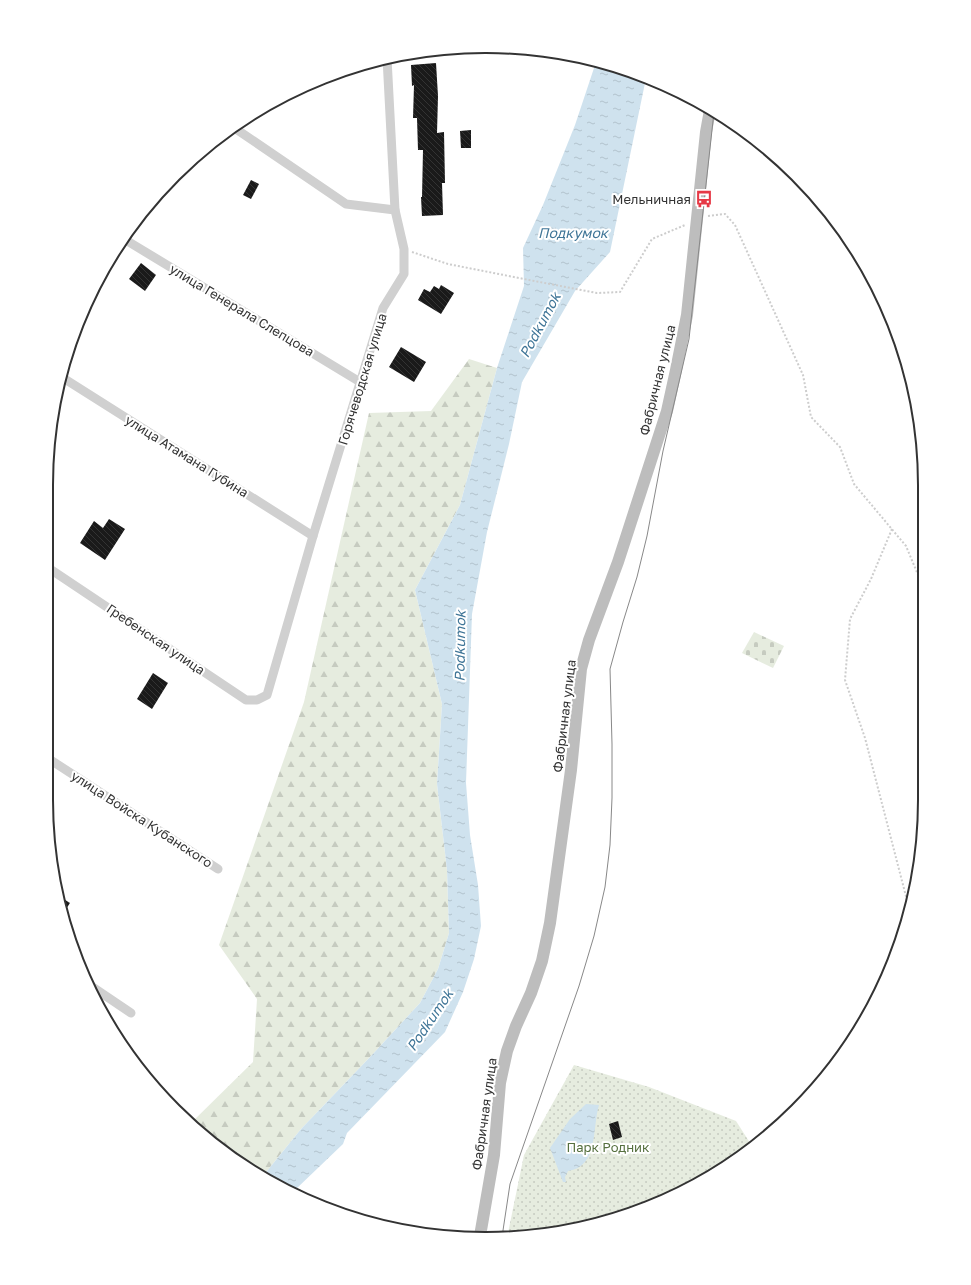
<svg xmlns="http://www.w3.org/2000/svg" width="971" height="1285" viewBox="0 0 971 1285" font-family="'Golos Text',sans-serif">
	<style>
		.forest { fill: url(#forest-firs) }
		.cemetery { fill: url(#cemetery-stones) }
		.park { fill: url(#park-dots) }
		.water { fill: url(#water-ripples) }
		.building { fill: url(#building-back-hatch) }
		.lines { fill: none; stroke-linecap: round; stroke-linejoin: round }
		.path { stroke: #cdcdcd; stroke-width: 2; stroke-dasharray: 2 2; stroke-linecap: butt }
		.minor { stroke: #d0d0d0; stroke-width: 9 }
		.secondary { stroke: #bdbdbd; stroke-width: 12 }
		.tram { stroke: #888; stroke-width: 1 }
		.labels { text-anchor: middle; stroke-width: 4; stroke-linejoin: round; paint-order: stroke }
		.poi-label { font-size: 13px; fill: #333; stroke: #fff; text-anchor: end }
		.street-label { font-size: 13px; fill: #333; stroke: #fff }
		.park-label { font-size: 13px; fill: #56703f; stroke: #fff }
		.water-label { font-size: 14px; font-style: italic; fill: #3f7597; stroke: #fff }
		.rim { fill: none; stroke: #333; stroke-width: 2 }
	</style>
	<defs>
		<pattern id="forest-firs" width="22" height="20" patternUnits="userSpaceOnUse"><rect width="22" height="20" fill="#e6ecdf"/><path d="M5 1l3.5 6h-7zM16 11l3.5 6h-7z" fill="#c6cbc0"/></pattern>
		<pattern id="cemetery-stones" width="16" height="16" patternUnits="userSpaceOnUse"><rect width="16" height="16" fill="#e6ecdf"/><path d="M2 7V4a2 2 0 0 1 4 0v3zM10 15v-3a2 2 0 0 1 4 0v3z" fill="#c6cbc0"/></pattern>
		<pattern id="park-dots" width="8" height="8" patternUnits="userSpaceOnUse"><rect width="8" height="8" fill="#e6ecdf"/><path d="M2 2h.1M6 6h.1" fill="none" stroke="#c6cbc0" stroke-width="1.8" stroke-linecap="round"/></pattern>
		<pattern id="water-ripples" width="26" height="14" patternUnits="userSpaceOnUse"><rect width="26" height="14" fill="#cfe2ee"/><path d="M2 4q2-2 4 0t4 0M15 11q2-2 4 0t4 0" fill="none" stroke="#b2c2cd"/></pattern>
		<pattern id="building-back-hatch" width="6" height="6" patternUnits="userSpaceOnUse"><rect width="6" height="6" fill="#1a1a1a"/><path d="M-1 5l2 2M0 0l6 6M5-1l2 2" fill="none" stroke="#333"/></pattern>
	</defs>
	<rect width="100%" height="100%" fill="#fff"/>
	<!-- forest -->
	<path class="forest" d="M 469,359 L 497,368 L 460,505 L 415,590 L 442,704 L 437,784 L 447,870 L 449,933 L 438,969 L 420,1003 L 371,1056 L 301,1129 L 263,1176 L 218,1148 L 190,1124 L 253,1062 L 257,999 L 219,945 L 304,702 L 369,413 L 431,411 Z"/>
	<!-- cemetery -->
	<path class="cemetery" d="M 754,632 L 784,646 L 773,668 L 742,653 Z"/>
	<!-- park -->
	<path class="park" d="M 574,1065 L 649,1087 L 736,1121 L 752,1146 L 730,1165 L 627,1216 L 514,1238 L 507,1238 L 524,1155 Z"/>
	<!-- water -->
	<g class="water">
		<path d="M 596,62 L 646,77 L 645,83 L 610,252 L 575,291 L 522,382 L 509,444 L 487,532 L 472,614 L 466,783 L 470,835 L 478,885 L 481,926 L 474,959 L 463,992 L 445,1032 L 347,1133 L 343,1144 L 296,1189 L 293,1194 L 263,1176 L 301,1129 L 371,1056 L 420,1003 L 438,969 L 449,933 L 447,870 L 437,784 L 442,704 L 415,590 L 460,505 L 497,368 L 524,286 L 523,248 L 543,205 L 575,125 Z"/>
		<path d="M 586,1104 L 599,1105 C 592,1127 599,1167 568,1171 L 565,1177 L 566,1182 L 563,1182 L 550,1148 L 570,1119 Z"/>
	</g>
	<!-- building -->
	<g class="building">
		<path d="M 436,63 L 438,96 L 437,133 L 444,132 L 445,183 L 442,183 L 443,215 L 422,216 L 421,197 L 422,197 L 423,150 L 418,150 L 417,118 L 413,118 L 414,85 L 412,86 L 411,65 Z"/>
		<path d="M 471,130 L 471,148 L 461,148 L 460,131 Z"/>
		<path d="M 251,180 L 259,184 L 251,199 L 243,195 Z"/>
		<path d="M 141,263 L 156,275 L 145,291 L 129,279 Z"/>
		<path d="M 441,285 L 454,293 L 441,314 L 418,300 L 424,289 L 430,292 L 434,286 L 439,289 Z"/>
		<path d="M 401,347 L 426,362 L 414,382 L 389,367 Z"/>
		<path d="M 109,519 L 125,529 L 105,560 L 80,543 L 94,521 L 103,528 Z"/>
		<path d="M 153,673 L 168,683 L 152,709 L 137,699 Z"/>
		<path d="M 59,896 L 70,903 L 62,915 L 61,913 Z"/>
		<path d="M 618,1121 L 622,1137 L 613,1140 L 609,1124 Z"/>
	</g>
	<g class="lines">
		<!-- path -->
		<g class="path">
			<path d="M 708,216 L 725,214 L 735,225 L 803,375 L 811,417 L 840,447 L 854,484 L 906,546 L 921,582"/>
			<path d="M 412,252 L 448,264 L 524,279 L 597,293 L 620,292 L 652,239 L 685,225"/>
			<path d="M 892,529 L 871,579 L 850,619 L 845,680 L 865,738 L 909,908"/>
		</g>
		<!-- minor -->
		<g class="minor">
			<path d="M 233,127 L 346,204 L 395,210"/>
			<path d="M 124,239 L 360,382"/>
			<path d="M 60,376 L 313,536"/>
			<path d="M 47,567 L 246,700 L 257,700 L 267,695 L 313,536 L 383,308 L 404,274 L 404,249 L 395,210 L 387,58"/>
			<path d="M 46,757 L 218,869"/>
			<path d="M 91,986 L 131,1013"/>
		</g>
		<!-- secondary -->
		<path class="secondary" d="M 480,1236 L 494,1155 L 500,1083 L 507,1051 L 516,1026 L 531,993 L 542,961 L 550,923 L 571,770 L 581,669 L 589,640 L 618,562 L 667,411 L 676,370 L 687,315 L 706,132 L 710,110"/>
		<!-- tram -->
		<path class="tram" d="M 502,1237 L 510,1184 L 579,986 L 594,936 L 605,887 L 610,845 L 612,798 L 612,744 L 610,669 L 623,622 L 637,577 L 647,536 L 663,451 L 689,339 L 714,112"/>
	</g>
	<!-- icons -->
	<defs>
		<g id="bus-bare" transform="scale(1.38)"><path d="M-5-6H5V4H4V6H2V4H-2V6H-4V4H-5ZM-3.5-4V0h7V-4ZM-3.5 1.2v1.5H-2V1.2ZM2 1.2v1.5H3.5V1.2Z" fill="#e63946" stroke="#fff" stroke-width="2.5" paint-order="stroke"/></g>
	</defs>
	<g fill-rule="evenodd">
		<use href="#bus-bare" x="704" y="199"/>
	</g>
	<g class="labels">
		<!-- poi labels -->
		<g class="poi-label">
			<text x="691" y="204">Мельничная</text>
		</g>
		<!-- street labels -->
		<g class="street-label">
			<text transform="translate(242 310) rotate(31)" y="5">улица Генерала Слепцова</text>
			<text transform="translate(362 379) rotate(-73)" y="5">Горячеводская улица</text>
			<text transform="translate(657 380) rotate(-76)" y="5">Фабричная улица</text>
			<text transform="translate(187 456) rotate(32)" y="5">улица Атамана Губина</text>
			<text transform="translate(156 639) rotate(34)" y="5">Гребенская улица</text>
			<text transform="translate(564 716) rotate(-83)" y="5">Фабричная улица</text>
			<text transform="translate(142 819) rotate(33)" y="5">улица Войска Кубанского</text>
			<text transform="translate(484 1114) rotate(-82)" y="5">Фабричная улица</text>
		</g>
		<!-- park labels -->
		<g class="park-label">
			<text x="608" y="1152">Парк Родник</text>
		</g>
		<!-- water labels -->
		<g class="water-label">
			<text x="573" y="238">Подкумок</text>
			<text transform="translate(540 325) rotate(-62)" y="5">Podkumok</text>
			<text transform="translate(460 646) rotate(-89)" y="5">Podkumok</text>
			<text transform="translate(430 1020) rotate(-56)" y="5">Podkumok</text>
		</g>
	</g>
	<!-- crop -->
	<path d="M0 0H971V1285H0ZM485 53H486A432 432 0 0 1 918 485V800A432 432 0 0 1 486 1232H485A432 432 0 0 1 53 800V485A432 432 0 0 1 485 53Z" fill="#fff" fill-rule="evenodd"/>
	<path class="rim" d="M485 53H486A432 432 0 0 1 918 485V800A432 432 0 0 1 486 1232H485A432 432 0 0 1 53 800V485A432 432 0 0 1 485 53Z"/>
</svg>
